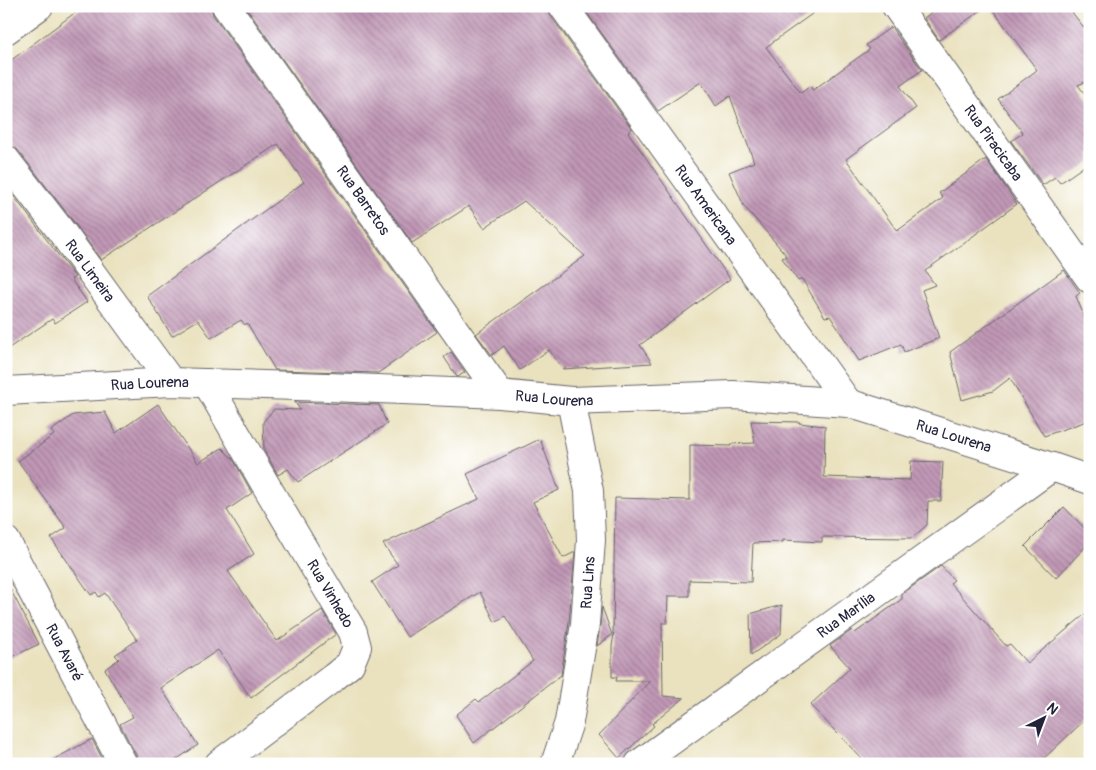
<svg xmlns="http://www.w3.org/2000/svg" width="1096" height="770" viewBox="0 0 1096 770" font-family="Pangolin,sans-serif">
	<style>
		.building { fill: url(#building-back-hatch) }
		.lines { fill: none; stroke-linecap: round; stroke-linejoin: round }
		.minor-casing { stroke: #686569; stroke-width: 30 }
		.minor { stroke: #fff; stroke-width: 28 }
		.labels { text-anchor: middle; stroke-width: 5; stroke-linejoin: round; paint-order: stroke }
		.street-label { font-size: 15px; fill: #22223b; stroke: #fff }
	</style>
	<defs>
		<pattern id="building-back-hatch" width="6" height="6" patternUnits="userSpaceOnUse" patternTransform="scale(1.25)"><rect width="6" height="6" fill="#c198b6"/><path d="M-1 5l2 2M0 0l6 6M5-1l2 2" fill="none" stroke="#9c7c95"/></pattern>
	</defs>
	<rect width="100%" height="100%" fill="#fff"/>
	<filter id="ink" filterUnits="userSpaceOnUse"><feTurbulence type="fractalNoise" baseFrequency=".02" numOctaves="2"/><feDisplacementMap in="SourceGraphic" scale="10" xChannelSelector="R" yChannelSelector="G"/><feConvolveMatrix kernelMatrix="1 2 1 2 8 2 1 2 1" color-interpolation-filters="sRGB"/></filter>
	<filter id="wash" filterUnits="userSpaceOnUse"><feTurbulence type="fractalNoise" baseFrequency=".0096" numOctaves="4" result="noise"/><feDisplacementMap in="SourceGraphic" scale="20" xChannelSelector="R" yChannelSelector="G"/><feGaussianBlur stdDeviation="1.12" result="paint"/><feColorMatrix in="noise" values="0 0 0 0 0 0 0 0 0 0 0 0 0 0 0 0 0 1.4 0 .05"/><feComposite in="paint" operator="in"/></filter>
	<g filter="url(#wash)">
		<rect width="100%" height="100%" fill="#eae2bf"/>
		<g id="blocks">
			<!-- building -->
			<g class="building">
				<path d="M 84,6 L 211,6 L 213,15 L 437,332 L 378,373 L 275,370 L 247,323 L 245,325 L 241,320 L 211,338 L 198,320 L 172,336 L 147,296 L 304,182 L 278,144 L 101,260 L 73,221 L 18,150 L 12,146 L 6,145 L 6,64 Z"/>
				<path d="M 245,6 L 548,6 L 550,15 L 632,129 L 628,132 L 730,279 L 640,345 L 652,363 L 563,369 L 549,350 L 520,370 L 504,346 L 492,355 L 476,334 L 585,256 L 524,201 L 484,228 L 469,206 L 412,243 Z"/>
				<path d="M 582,6 L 823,6 L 766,47 L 801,93 L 810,86 L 813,90 L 870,49 L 866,45 L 891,27 L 922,70 L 900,86 L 916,108 L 846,159 L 897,231 L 943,198 L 939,193 L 986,159 L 1017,204 L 925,271 L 935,285 L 922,290 L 939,338 L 904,352 L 901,344 L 859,361 L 830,316 L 825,317 L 802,279 L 798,281 L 782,258 L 787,256 L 744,206 L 729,172 L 754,162 L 730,96 L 716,106 L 701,82 L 658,111 Z"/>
				<path d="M 940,6 L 987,6 L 939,40 L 924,18 Z"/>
				<path d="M 990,6 L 1067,6 L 1090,35 L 1090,80 L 1078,85 L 1090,101 L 1090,162 L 1060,183 L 1055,177 L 1043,185 L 1011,141 L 1023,133 L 998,99 L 1037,70 Z"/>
				<path d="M 6,186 L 75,277 L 71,279 L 87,302 L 55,323 L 52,319 L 6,350 Z"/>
				<path d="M 1064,270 L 1080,293 L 1076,296 L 1090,331 L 1090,414 L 1084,422 L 1044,436 L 1010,378 L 993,391 L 962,400 L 950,352 Z"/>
				<path d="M 451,352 L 465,372 L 458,377 L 457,377 L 444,357 Z"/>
				<path d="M 295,402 L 379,405 L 387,424 L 298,482 L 288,469 L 278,475 L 264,450 L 263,422 L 274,409 L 300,410 Z"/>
				<path d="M 158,404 L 198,463 L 222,448 L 233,459 L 252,493 L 227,510 L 254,554 L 228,571 L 277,641 L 322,610 L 336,634 L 251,698 L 218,650 L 161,688 L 198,745 L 170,764 L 138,764 L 137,757 L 120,724 L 133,717 L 105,669 L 119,659 L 115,655 L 137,640 L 105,593 L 99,597 L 96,592 L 91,595 L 51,538 L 66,528 L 18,461 L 54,435 L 51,431 L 73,415 L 105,412 L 116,433 Z"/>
				<path d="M 751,421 L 800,422 L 799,423 L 825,426 L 824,477 L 910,480 L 911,461 L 943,462 L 941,501 L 928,501 L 927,525 L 912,538 L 822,537 L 822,542 L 783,540 L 783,542 L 753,543 L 751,582 L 689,580 L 689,596 L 668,596 L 667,623 L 662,623 L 663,696 L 684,698 L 652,724 L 654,726 L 619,758 L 599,735 L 650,681 L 616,681 L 617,677 L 612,677 L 612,647 L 614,633 L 613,634 L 615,498 L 690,500 L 690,445 L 731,446 L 731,444 L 755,443 Z"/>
				<path d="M 540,439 L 559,490 L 533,502 L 563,558 L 575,552 L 569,622 L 561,675 L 474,743 L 456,715 L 476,699 L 479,702 L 533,661 L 505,616 L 495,622 L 480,592 L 407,637 L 372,582 L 398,565 L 383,544 L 479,499 L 467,474 Z"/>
				<path d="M 1064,507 L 1090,534 L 1090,542 L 1056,578 L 1025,546 Z"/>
				<path d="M 941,566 L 954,580 L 950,583 L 1006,646 L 1010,644 L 1027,663 L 1090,610 L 1090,715 L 1038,764 L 867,764 L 810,705 L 850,668 L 830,646 L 852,630 L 855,633 L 902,599 L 902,594 Z"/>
				<path d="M 6,581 L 39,644 L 6,660 Z"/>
				<path d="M 782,605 L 781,634 L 751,655 L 750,614 Z"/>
				<path d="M 602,607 L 612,635 L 597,646 L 600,626 Z"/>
				<path d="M 92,739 L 105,764 L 45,764 Z"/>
			</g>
		</g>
	</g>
	<g filter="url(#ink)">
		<use href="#blocks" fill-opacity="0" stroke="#686569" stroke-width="1"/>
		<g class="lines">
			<!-- minor casing -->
			<g class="minor-casing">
				<g id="minor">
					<path id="s1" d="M 226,6 L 500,394"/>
					<path id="s2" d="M 563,6 L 848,403"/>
					<path id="s3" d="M 896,6 L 1090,279"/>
					<path d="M 6,30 L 39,6"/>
					<path id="s4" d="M 6,160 L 61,231 L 171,382"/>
					<path id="s5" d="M 207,383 L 264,482 L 353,632 L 357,647 L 350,664 L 334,677 L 219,764"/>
					<path id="s6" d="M 6,391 L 171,382 L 329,387 L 500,394 L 571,401 L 733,395 L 848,403 L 1052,467 L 1090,480"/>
					<path id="s7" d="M 6,541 L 123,764"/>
					<path id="s8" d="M 555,764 L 569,722 L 585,624 L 591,540 L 589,491 L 571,401"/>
					<path id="s9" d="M 639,764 L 1052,467"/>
				</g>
			</g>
			<!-- minor -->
			<use href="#minor" class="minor"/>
		</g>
	</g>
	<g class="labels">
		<!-- street labels -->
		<g class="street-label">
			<text dy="5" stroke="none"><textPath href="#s3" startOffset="168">Rua Piracicaba</textPath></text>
			<text dy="5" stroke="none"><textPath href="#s1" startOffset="238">Rua Barretos</textPath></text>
			<text dy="5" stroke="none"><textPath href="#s2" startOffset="245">Rua Americana</textPath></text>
			<text dy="5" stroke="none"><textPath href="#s4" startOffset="139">Rua Limeira</textPath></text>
			<text dy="5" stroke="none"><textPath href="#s6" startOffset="144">Rua Lourena</textPath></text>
			<text dy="5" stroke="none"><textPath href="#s6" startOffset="549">Rua Lourena</textPath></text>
			<text dy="5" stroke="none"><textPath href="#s6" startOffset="954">Rua Lourena</textPath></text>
			<text dy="5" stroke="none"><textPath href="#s8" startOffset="185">Rua Lins</textPath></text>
			<text dy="5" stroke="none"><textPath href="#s5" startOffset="244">Rua Vinhedo</textPath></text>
			<text dy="5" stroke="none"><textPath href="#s9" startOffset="255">Rua Marília</textPath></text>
			<text dy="5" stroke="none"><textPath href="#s7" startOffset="126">Rua Avaré</textPath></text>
		</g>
	</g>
	<!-- margin -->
	<rect width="1096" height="770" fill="none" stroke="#fff" stroke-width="25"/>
	<!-- north arrow -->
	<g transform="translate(1044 718) rotate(42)" stroke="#ffffff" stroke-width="4" paint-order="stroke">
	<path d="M0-4L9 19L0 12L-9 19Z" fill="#22223b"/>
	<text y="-8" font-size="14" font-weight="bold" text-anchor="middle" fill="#22223b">N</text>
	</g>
</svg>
